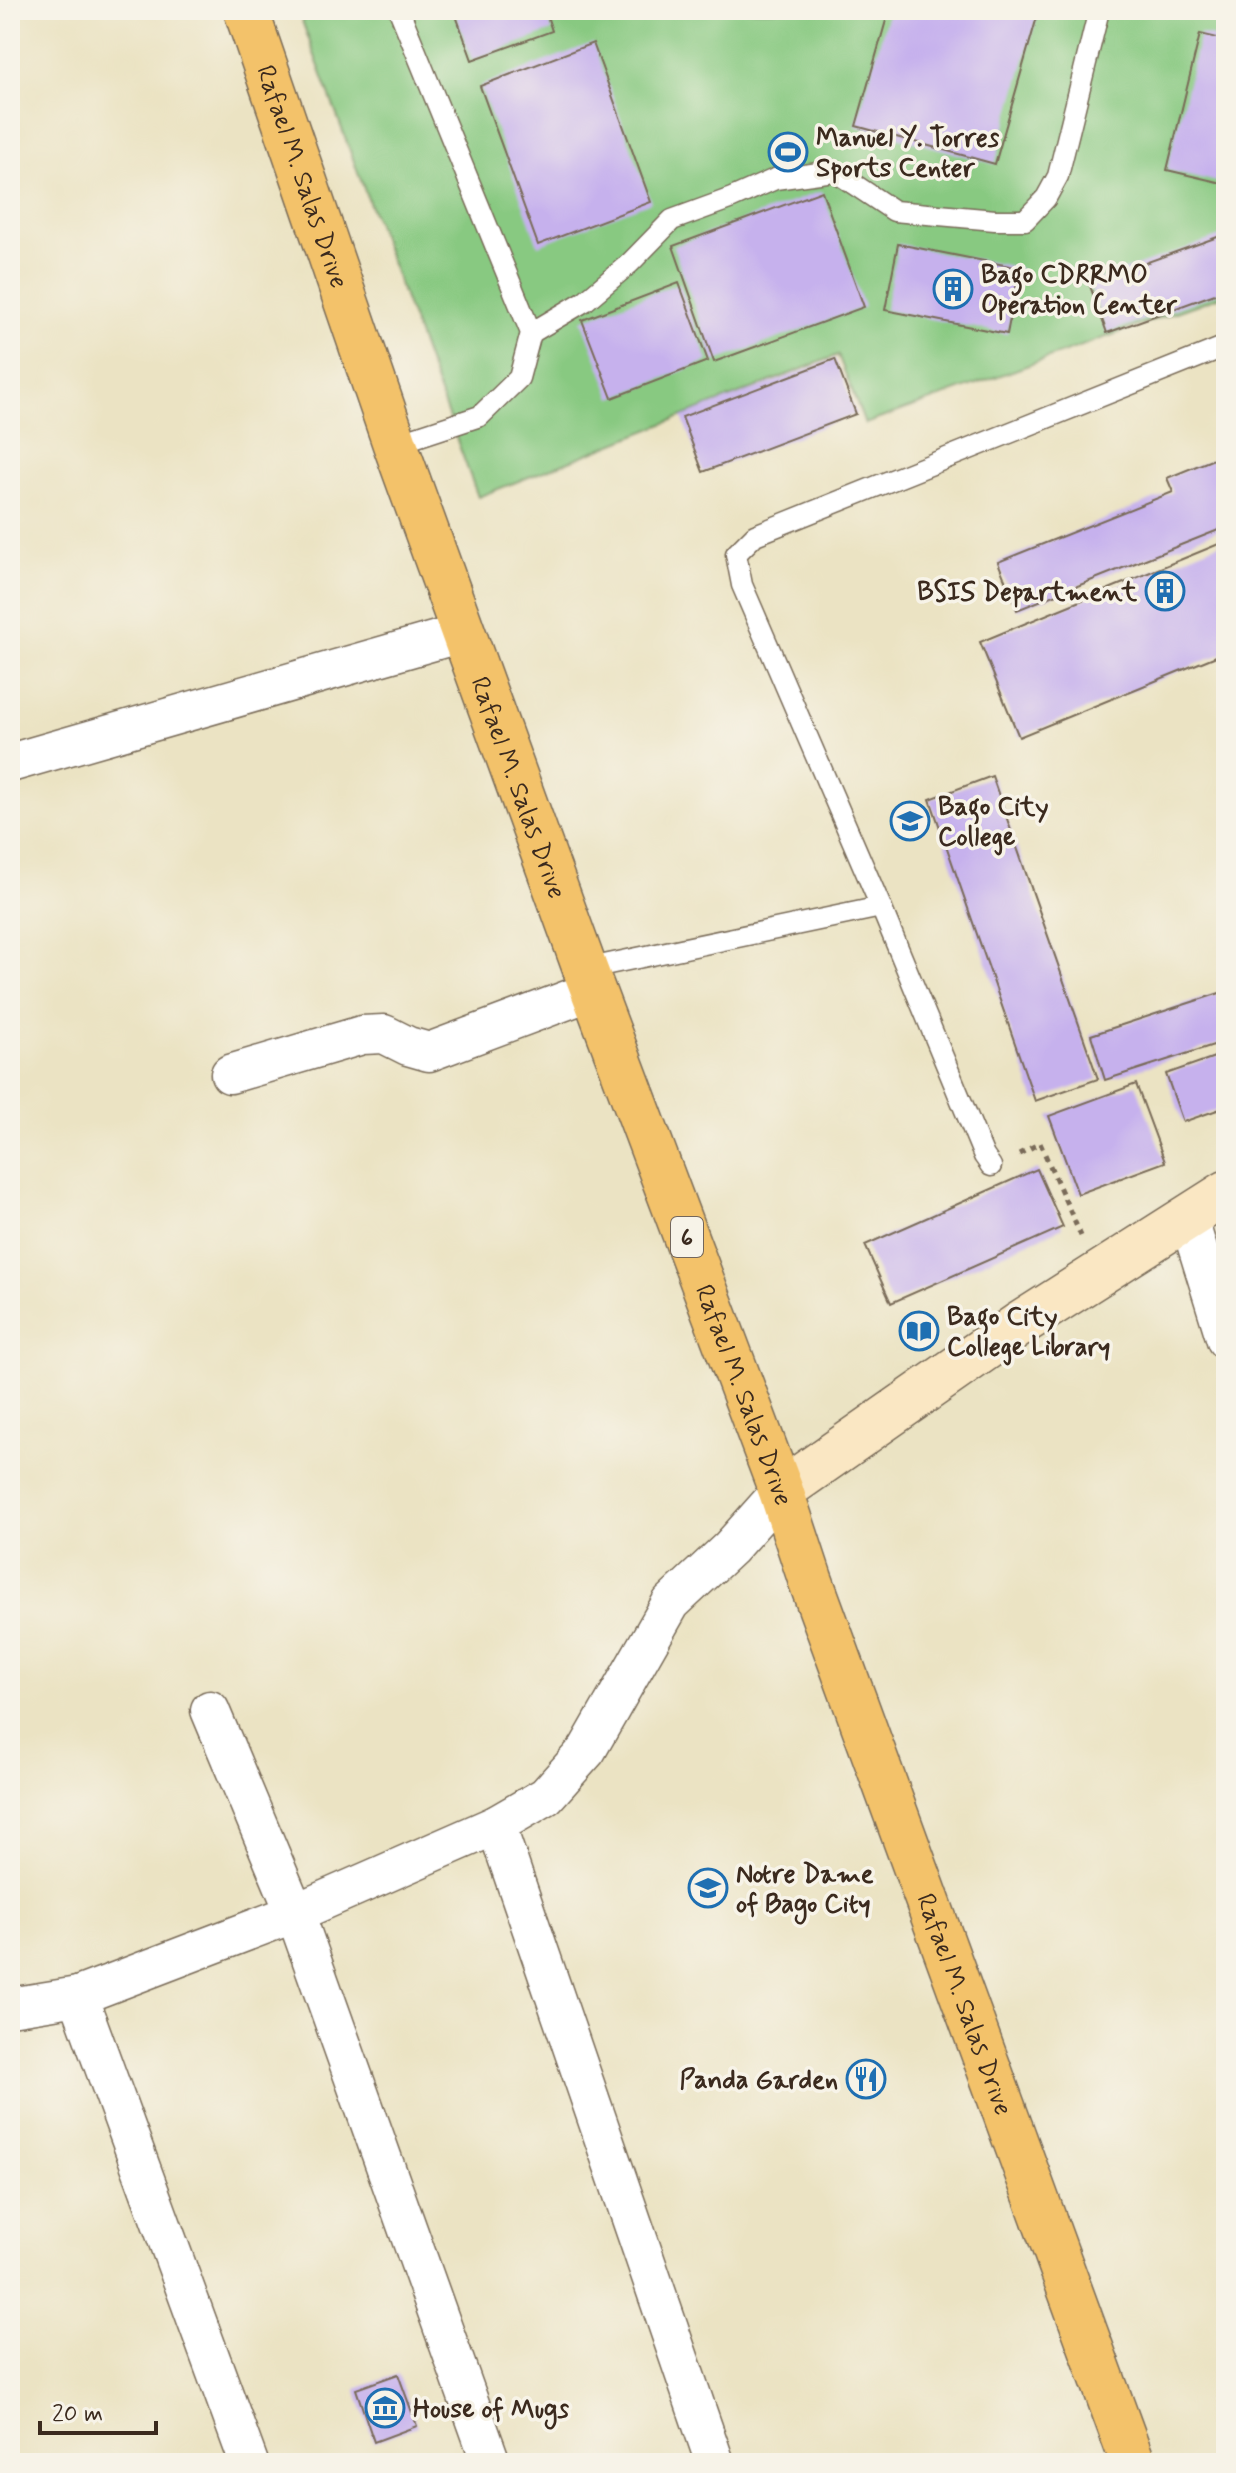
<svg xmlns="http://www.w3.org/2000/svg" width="1236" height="2473" viewBox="0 0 1236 2473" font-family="Mynerve,sans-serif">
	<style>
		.pitch { fill: #88c981; stroke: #627a50; stroke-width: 2 }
		.building { fill: #c6b1ed }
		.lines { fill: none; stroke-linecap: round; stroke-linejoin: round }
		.lane-casing { stroke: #796b58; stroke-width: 23 }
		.street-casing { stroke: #796b58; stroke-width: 41 }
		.secondary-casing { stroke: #796b58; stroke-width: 47 }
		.highway-casing { stroke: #796b58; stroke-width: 47 }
		.path { stroke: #796b58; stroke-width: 5; stroke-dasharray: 6 6; stroke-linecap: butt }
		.lane { stroke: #fff; stroke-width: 20 }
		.street { stroke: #fff; stroke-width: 38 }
		.secondary { stroke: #fae7c3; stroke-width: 44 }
		.highway { stroke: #f3c26a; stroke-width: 44 }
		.labels { text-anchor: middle; stroke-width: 7; stroke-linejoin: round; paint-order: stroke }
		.shield { fill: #f7f3e8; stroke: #73665b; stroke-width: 2 }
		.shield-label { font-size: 24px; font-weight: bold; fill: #3b2a1e }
		.poi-label { font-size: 26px; font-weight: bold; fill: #3b2a1e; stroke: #f7f3e8; text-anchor: start }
		.street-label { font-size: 26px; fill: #3b2a1e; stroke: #f7f3e8 }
	</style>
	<rect width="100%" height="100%" fill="#f7f3e8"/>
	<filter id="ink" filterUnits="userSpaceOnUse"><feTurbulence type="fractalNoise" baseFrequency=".0125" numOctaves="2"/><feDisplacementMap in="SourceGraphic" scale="16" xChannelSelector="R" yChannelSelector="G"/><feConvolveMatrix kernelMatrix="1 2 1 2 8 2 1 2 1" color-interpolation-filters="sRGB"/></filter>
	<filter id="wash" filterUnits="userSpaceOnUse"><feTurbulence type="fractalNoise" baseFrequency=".006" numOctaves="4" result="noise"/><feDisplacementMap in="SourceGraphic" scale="32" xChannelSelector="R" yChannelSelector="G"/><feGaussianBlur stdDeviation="1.8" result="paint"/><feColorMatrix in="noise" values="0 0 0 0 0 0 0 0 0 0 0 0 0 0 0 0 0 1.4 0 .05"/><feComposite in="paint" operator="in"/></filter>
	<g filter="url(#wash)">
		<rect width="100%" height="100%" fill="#ebe3c3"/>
		<!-- pitch -->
		<path class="pitch" d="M 298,10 L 1226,10 L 1226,294 L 865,424 L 838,355 L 478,497 Z"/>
		<g id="blocks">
			<!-- building -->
			<g class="building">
				<path d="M 454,10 L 545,10 L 552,31 L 472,60 Z"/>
				<path d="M 889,10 L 1039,10 L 995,164 L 856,126 Z"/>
				<path d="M 1200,34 L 1226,40 L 1226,184 L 1167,170 Z"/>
				<path d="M 593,43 L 651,202 L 538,245 L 480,86 Z"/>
				<path d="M 822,191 L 864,307 L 714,362 L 673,246 Z"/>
				<path d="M 1226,234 L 1226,290 L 1107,333 L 1089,283 Z"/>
				<path d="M 898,244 L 1020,268 L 1007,334 L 885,310 Z"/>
				<path d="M 679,283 L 708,361 L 612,398 L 582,320 Z"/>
				<path d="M 835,359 L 856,414 L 703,472 L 682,417 Z"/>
				<path d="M 1226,454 L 1226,527 L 1017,610 L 998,562 L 1173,492 L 1167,478 Z"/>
				<path d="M 1226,541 L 1226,652 L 1019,737 L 980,642 Z"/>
				<path d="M 992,776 L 1098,1079 L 1035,1101 L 930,799 Z"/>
				<path d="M 1226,991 L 1226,1041 L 1105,1080 L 1091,1035 Z"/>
				<path d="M 1226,1053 L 1226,1107 L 1183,1122 L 1166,1074 Z"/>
				<path d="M 1136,1084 L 1165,1162 L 1078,1194 L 1049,1116 Z"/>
				<path d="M 1037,1169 L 1063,1227 L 891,1303 L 865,1245 Z"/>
				<path d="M 398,2374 L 417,2426 L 374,2442 L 356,2389 Z"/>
			</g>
		</g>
	</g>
	<g filter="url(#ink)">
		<use href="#blocks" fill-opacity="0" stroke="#796b58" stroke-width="2"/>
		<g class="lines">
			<!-- lane casing -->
			<g class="lane-casing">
				<g id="lane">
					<path d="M 531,333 L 585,301 L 630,263 L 672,220 L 732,198 L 775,179 L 834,171 L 894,211 L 995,220 L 1025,220 L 1046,198 L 1058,176 L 1099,10"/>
					<path d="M 395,444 L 480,416 L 519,378 L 531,333 L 399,10"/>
					<path d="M 585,969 L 881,907"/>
					<path d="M 991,1166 L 984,1156 L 881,907 L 742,585 L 736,554 L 755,535 L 1226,346"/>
				</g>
			</g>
			<!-- street casing -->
			<g class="street-casing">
				<g id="street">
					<path d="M 10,763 L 465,632"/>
					<path d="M 230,1074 L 362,1035 L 384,1034 L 408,1046 L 429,1052 L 594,990"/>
					<path d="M 1188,1217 L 1226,1340"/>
					<path d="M 210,1710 L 295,1913 L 491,2463"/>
					<path d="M 496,1825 L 715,2463"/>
					<path d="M 78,1996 L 249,2463"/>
					<path d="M 10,2007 L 78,1996 L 295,1913 L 496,1825 L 546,1796 L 587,1750 L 671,1603 L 730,1548 L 781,1491"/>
				</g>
			</g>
			<!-- secondary casing -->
			<g class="secondary-casing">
				<path id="secondary" d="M 781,1491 L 1020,1324 L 1226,1193"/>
			</g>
			<!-- highway casing -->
			<g class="highway-casing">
				<g id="highway">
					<path id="s1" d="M 246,10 L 395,444 L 585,969 L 781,1491 L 810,1579 L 1133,2463"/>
				</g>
			</g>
			<!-- path -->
			<path class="path" d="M 1019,1154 L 1040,1143 L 1081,1236"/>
			<!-- lane -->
			<use href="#lane" class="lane"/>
			<!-- street -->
			<use href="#street" class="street"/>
			<!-- secondary -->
			<use href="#secondary" class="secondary"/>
			<!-- highway -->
			<use href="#highway" class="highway"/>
		</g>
	</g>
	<!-- icons -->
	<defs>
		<g id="stadium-ring" transform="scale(2)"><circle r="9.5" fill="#f7f3e8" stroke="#1f6fb2" stroke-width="1.5"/><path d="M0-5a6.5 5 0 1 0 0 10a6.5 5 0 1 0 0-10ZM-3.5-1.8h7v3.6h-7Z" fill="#1f6fb2"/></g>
		<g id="building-ring" transform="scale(2)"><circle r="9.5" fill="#f7f3e8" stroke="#1f6fb2" stroke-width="1.5"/><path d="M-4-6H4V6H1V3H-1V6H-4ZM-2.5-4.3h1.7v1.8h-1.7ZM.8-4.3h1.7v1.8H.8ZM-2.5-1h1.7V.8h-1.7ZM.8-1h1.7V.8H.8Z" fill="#1f6fb2"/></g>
		<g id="university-ring" transform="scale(2)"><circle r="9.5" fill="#f7f3e8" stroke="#1f6fb2" stroke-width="1.5"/><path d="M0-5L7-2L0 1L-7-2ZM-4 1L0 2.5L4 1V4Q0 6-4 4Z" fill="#1f6fb2"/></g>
		<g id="library-ring" transform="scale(2)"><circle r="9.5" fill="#f7f3e8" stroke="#1f6fb2" stroke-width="1.5"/><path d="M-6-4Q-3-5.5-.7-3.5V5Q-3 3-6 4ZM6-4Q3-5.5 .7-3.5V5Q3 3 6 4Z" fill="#1f6fb2"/></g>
		<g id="school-ring" transform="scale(2)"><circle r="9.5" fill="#f7f3e8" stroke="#1f6fb2" stroke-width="1.5"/><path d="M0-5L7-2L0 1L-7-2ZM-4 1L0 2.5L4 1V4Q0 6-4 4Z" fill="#1f6fb2"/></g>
		<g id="restaurant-ring" transform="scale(2)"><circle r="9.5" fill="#f7f3e8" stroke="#1f6fb2" stroke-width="1.5"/><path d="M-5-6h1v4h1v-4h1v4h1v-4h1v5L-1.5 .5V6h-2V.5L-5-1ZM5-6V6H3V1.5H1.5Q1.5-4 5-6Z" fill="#1f6fb2"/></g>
		<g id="museum-ring" transform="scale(2)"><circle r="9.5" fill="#f7f3e8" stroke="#1f6fb2" stroke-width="1.5"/><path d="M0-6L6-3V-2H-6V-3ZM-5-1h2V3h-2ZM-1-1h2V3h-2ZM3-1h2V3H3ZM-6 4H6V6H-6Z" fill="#1f6fb2"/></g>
	</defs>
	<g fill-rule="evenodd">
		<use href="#stadium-ring" x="788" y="152"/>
		<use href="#building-ring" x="953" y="289"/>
		<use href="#building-ring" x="1165" y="591"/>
		<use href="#university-ring" x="910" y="821"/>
		<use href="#library-ring" x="919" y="1331"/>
		<use href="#school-ring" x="708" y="1888"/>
		<use href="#restaurant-ring" x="866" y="2079"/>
		<use href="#museum-ring" x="385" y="2408"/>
	</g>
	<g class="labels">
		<!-- shield labels -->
		<rect class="shield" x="671" y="1217" width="32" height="40" rx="6"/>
		<g class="shield-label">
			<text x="687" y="1245">6</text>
		</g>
		<!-- poi labels -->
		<g class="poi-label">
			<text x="816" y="146">Manuel Y. Torres<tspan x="816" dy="30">Sports Center</tspan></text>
			<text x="981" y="283">Bago CDRRMO<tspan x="981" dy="30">Operation Center</tspan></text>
			<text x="1137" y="600" text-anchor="end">BSIS Department</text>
			<text x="938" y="815">Bago City<tspan x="938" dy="30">College</tspan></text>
			<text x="947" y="1325">Bago City<tspan x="947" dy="30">College Library</tspan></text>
			<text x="736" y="1882">Notre Dame<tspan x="736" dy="30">of Bago City</tspan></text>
			<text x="838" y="2088" text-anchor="end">Panda Garden</text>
			<text x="413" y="2417">House of Mugs</text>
		</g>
		<!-- street labels -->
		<g class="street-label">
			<text dy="9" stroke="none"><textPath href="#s1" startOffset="176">Rafael M. Salas Drive</textPath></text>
			<text dy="9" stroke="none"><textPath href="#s1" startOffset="824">Rafael M. Salas Drive</textPath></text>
			<text dy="9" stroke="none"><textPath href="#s1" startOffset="1472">Rafael M. Salas Drive</textPath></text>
			<text dy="9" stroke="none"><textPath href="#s1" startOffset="2120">Rafael M. Salas Drive</textPath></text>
		</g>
	</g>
	<!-- margin -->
	<rect width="1236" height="2473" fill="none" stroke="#f7f3e8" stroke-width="40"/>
	<!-- scale -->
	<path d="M40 2421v12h116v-12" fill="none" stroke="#3b2a1e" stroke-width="4"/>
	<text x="52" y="2421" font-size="24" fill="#3b2a1e" stroke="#f7f3e8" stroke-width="6" paint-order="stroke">20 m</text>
</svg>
